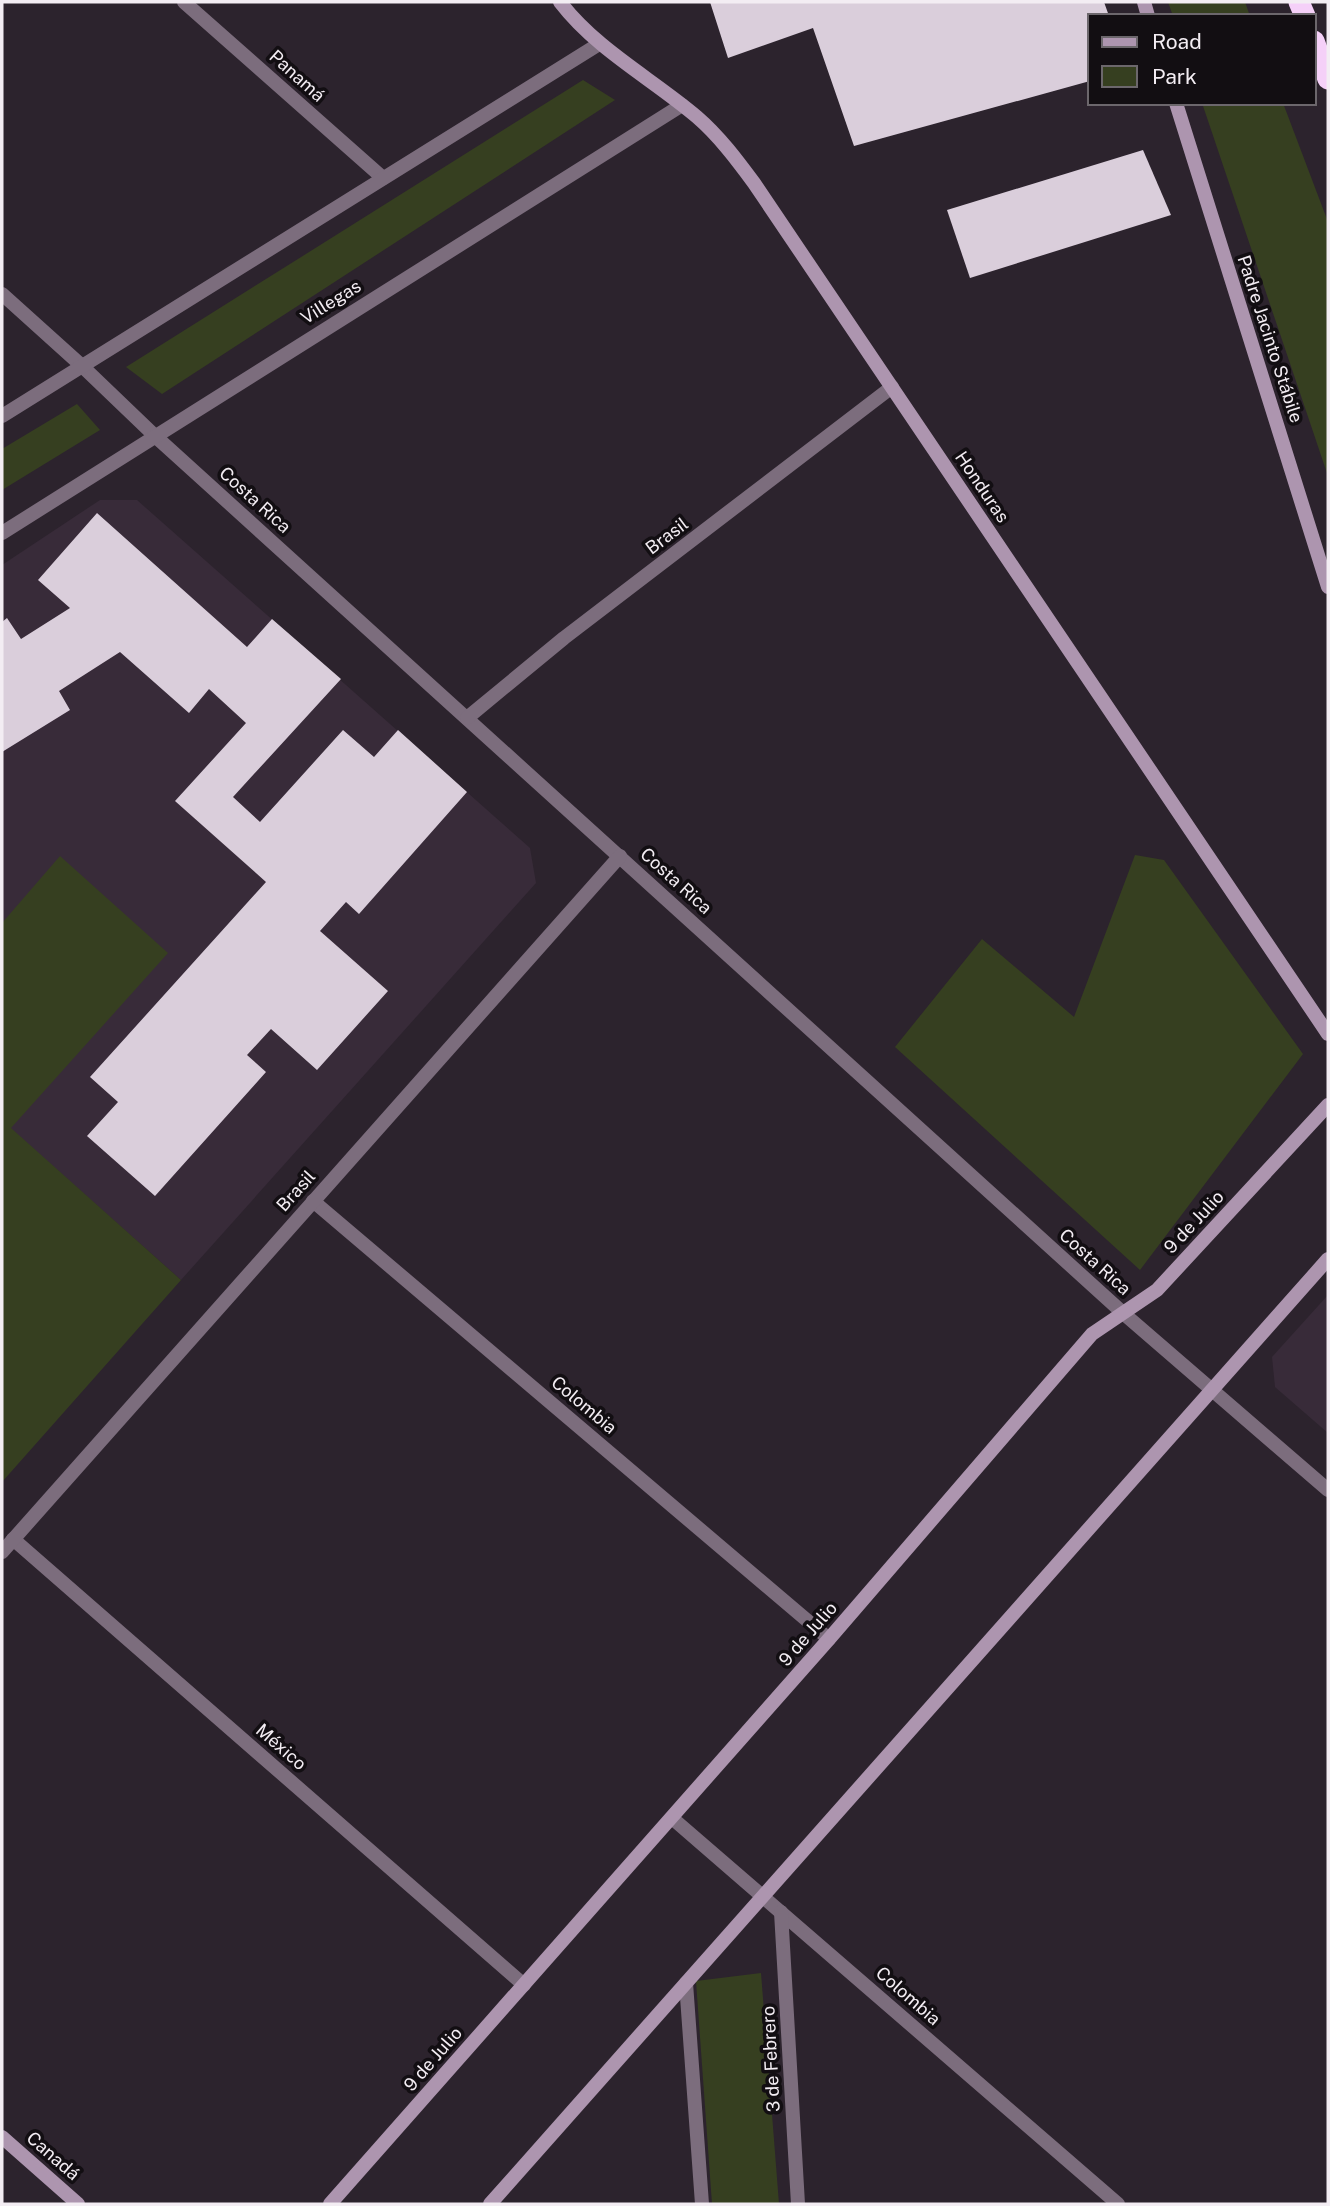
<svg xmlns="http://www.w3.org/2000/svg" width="1330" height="2206" viewBox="0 0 1330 2206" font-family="'Public Sans',sans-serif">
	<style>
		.built { fill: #382b39 }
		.green { fill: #363f20 }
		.building { fill: #dacedb }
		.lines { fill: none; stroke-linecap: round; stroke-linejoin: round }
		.street { stroke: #7c6d7d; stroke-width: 14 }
		.secondary { stroke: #ad95af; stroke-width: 14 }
		.highway { stroke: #f5d0f8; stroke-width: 21 }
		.labels { text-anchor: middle; stroke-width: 7; stroke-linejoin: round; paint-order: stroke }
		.street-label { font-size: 18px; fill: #f3edf3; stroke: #120e12 }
	</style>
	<rect width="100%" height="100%" fill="#2c232d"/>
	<!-- built -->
	<g class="built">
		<path d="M 100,500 L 137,500 L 530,848 L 536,883 L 181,1280 L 2,1121 L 2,565 Z"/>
		<path d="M 1328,1295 L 1328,1433 L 1275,1387 L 1272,1357 Z"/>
	</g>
	<!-- green -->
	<g class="green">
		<path d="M 1168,2 L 1245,2 L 1250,16 L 1173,16 Z"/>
		<path d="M 583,80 L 615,100 L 162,394 L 126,367 Z"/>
		<path d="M 1202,103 L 1283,103 L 1328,222 L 1328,476 Z"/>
		<path d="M 77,404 L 100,430 L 2,490 L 2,449 Z"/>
		<path d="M 1135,855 L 1164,860 L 1303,1054 L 1140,1270 L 895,1047 L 982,939 L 1074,1017 Z"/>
		<path d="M 60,856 L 168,953 L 11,1128 L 181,1280 L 2,1482 L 2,923 Z"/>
		<path d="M 761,1973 L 779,2204 L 712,2204 L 696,1981 Z"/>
	</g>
	<!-- building -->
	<g class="building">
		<path d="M 710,2 L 1104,2 L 1109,16 L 1090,16 L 1090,81 L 854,146 L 813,28 L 728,58 Z"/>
		<path d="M 1143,150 L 1171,215 L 970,278 L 947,210 Z"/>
		<path d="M 97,513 L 247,647 L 272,619 L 341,679 L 233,797 L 260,822 L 343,730 L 374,757 L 398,730 L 467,792 L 359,914 L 346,902 L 320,931 L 388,991 L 317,1070 L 271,1029 L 247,1055 L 266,1072 L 155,1196 L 87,1136 L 118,1102 L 90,1077 L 266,882 L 175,801 L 246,723 L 209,689 L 189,713 L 120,652 L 59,691 L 70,710 L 2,752 L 2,622 L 7,618 L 21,639 L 70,608 L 38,580 Z"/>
	</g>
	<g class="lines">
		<!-- street -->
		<g class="street">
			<path d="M 184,2 L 383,178"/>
			<path d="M 2,294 L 82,366 L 155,436 L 1123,1313 L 1328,1490"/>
			<path d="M 2,416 L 599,44"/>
			<path d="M 2,533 L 682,105"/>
			<path d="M 467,718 L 564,638 L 892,387"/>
			<path d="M 313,1201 L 829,1639"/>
			<path d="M 13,1539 L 524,1985"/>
			<path d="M 2,1552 L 620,856"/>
			<path d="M 672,1818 L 1118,2204"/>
			<path d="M 781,1912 L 798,2204"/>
			<path d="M 686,1983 L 702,2204"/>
		</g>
		<!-- secondary -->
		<g class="secondary">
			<path d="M 560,2 C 597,50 651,78 697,117 C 719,136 737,160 754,183 L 1328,1034"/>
			<path d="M 1144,2 L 1148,16"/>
			<path d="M 1176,103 L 1328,587"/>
			<path d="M 2,2137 L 78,2204"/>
			<path d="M 330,2204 L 829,1639 L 1092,1334 L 1157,1290 L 1328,1105"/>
			<path d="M 490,2204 L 1328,1259"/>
		</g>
		<!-- highway -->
		<g class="highway">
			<path d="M 1299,2 L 1305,16"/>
			<path d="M 1314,41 L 1328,79"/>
		</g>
	</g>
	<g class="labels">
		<!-- street labels -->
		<g class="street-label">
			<text transform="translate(297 76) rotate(42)" y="6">Panamá</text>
			<text transform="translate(331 302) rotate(-32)" y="6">Villegas</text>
			<text transform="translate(1270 339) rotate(72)" y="6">Padre Jacinto Stábile</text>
			<text transform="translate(982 487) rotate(56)" y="6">Honduras</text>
			<text transform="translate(255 500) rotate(42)" y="6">Costa Rica</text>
			<text transform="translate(667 536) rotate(-37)" y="6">Brasil</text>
			<text transform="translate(676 881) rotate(42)" y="6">Costa Rica</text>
			<text transform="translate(296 1191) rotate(-48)" y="6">Brasil</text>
			<text transform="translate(1194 1222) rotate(-47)" y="6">9 de Julio</text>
			<text transform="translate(1095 1262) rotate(42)" y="6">Costa Rica</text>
			<text transform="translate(584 1405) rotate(40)" y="6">Colombia</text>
			<text transform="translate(808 1634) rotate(-49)" y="6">9 de Julio</text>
			<text transform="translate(281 1747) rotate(41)" y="6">México</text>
			<text transform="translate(908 1996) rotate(41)" y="6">Colombia</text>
			<text transform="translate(433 2059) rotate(-49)" y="6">9 de Julio</text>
			<text transform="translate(771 2059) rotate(-93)" y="6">3 de Febrero</text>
			<text transform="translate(53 2156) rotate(41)" y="6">Canadá</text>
		</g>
	</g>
	<!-- border -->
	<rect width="1330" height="2206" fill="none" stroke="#f3edf3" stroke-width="7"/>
	<!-- legend -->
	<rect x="1088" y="14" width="228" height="91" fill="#120e12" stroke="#6c676c" stroke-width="2"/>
	<rect x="1102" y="37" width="35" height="10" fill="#ad95af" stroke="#6c676c" stroke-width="2"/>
	<text x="1152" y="49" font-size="21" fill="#f3edf3">Road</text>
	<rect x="1102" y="66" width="35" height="21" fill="#363f20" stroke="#6c676c" stroke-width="2"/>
	<text x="1152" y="84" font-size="21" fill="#f3edf3">Park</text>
</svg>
